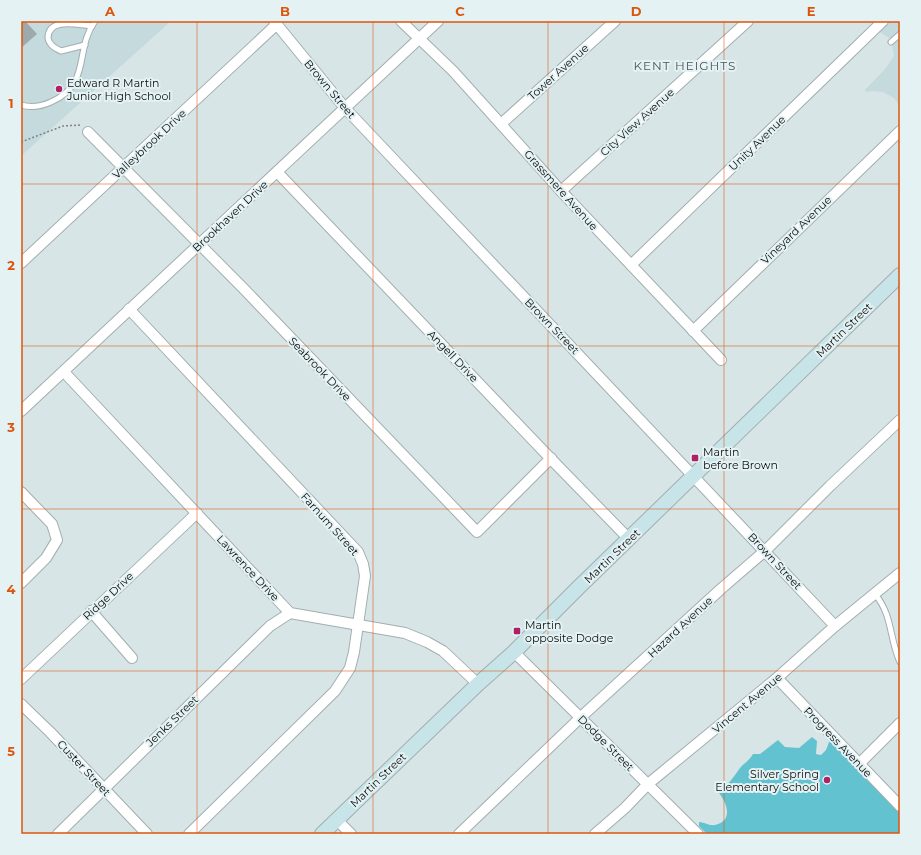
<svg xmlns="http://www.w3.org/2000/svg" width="921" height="855" viewBox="0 0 921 855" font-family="Montserrat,sans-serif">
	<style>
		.built { fill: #c4dadd }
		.green { fill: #63c2cf }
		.building { fill: #9ea9ab }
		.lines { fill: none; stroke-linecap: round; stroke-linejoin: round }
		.lane-casing { stroke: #a2aeb0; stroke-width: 7 }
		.street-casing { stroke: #a2aeb0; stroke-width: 12 }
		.secondary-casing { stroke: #a2aeb0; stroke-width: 16 }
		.path { stroke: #7b8486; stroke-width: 1.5; stroke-dasharray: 2 2; stroke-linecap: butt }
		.lane { stroke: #fff; stroke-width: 5 }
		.street { stroke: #fff; stroke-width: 10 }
		.secondary { stroke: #c7e4e8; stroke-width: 14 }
		.grid { fill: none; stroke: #dd550c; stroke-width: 1; stroke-opacity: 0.55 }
		.poi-dot { fill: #ac2264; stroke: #e5f2f4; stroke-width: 1.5 }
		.labels { text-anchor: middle; stroke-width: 4; stroke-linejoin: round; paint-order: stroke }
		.street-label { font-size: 11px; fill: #0b0f10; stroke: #e5f2f4 }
		.poi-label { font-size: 11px; fill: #0b0f10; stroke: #e5f2f4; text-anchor: start }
		.neighbourhood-label { font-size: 12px; letter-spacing: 1px; fill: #4a5556; stroke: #e5f2f4 }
		.neatline { fill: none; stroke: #dd550c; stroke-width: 1.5 }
		.grid-label { font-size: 13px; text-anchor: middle; font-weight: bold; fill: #dd550c }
	</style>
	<rect width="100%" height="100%" fill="#d8e5e7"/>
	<!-- built -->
	<g class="built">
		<path d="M 21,21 L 171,21 L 21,156 Z"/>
		<path d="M 882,21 L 900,21 L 900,107 L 894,98 L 883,92 L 872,91 L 866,92 L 865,90 L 885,69 L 894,56 L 891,39 L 875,29 Z"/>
	</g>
	<!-- green -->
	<path class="green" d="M 812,737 L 817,741 L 816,754 L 821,755 L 826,750 L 831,737 L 900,807 L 900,834 L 707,834 L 699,826 L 699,822 C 704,822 709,826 715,825 C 734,821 727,802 718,792 C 728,785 733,778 740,768 C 744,763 748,762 753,754 L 760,754 L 778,740 L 785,747 L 799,748 Z"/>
	<!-- building -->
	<path class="building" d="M 21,21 L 25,21 L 37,34 L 21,48 Z"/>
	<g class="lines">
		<!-- lane casing -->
		<g class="lane-casing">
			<g id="lane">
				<path d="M 891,42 L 900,34"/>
				<path d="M 85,45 L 61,51 C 55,48 49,45 48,38 C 48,17 78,25 92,26"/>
				<path d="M 21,105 C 31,108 42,106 51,102 C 92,84 74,50 95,21"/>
				<path d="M 875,594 C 893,616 889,638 900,662"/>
			</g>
		</g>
		<!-- street casing -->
		<g class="street-casing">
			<g id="street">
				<path d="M 274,21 L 345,108 L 835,626"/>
				<path d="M 401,21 L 453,71 L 561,191 L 721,360"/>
				<path d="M 501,124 L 615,21"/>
				<path d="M 88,132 L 243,288 L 477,532 L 551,458"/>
				<path d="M 277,172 L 552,460 L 629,539"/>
				<path d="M 561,191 L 748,21"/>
				<path d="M 21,263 L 277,24"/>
				<path d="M 631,265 L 883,21"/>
				<path d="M 129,309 L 358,552 L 363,564 L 365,576 L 354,652 L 350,668 L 335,691 L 189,834"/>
				<path d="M 693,331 L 900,131"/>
				<path d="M 64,372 L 290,613 L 405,633 L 427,642 L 443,651 L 478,684"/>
				<path d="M 21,411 L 438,21"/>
				<path d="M 21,492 L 52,524 L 57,540 L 46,558 L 21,583"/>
				<path d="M 91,611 L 132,658"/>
				<path d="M 514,652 L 698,834"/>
				<path d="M 777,678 L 900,806"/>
				<path d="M 21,679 L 197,513"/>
				<path d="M 21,704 L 50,732 L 147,834"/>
				<path d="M 859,764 L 900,723"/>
				<path d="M 337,820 L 351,834"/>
				<path d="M 58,834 L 270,626 L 290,613"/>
				<path d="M 459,834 L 581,717 L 722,588 L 766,550 L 830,486 L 900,420"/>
				<path d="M 595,834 L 625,808 L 648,784 L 777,678 L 835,626 L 900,573"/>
			</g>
		</g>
		<!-- secondary casing -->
		<g class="secondary-casing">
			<path id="secondary" d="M 322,834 L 478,684 L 514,652 L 580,586 L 900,275"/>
		</g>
		<!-- path -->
		<path class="path" d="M 21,142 L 63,126 L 81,125"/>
		<!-- lane -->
		<use href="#lane" class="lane"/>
		<!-- street -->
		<use href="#street" class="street"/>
		<!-- secondary -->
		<use href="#secondary" class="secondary"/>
	</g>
	<!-- grid -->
	<path class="grid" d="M 197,21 L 197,834M 373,21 L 373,834M 548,21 L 548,834M 724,21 L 724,834M 21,184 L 900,184M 21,346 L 900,346M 21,509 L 900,509M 21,671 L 900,671"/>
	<!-- markers -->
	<g class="poi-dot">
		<circle cx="59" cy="89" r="4"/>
		<rect x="691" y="454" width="8" height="8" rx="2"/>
		<rect x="513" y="627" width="8" height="8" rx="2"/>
		<circle cx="827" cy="780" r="4"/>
	</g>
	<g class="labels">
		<!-- street labels -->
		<g class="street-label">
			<text transform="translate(558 72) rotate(-42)" y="4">Tower Avenue</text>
			<text transform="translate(330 89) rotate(50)" y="4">Brown Street</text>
			<text transform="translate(637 122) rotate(-42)" y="4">City View Avenue</text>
			<text transform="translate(757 143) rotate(-44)" y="4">Unity Avenue</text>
			<text transform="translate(149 144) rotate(-43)" y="4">Valleybrook Drive</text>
			<text transform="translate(561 190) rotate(48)" y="4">Grassmere Avenue</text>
			<text transform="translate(230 216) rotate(-43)" y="4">Brookhaven Drive</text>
			<text transform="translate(796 230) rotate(-44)" y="4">Vineyard Avenue</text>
			<text transform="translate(552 326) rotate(46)" y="4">Brown Street</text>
			<text transform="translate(844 330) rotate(-44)" y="4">Martin Street</text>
			<text transform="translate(453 356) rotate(46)" y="4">Angell Drive</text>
			<text transform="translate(320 369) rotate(46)" y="4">Seabrook Drive</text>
			<text transform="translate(330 524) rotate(48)" y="4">Farnum Street</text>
			<text transform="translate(612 556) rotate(-44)" y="4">Martin Street</text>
			<text transform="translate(775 561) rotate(47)" y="4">Brown Street</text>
			<text transform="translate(248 568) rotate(47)" y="4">Lawrence Drive</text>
			<text transform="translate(108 596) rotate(-43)" y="4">Ridge Drive</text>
			<text transform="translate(680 627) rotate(-43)" y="4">Hazard Avenue</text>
			<text transform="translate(747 703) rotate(-40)" y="4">Vincent Avenue</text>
			<text transform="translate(172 721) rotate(-44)" y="4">Jenks Street</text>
			<text transform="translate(838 742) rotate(46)" y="4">Progress Avenue</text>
			<text transform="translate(606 743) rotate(45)" y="4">Dodge Street</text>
			<text transform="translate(84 768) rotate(47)" y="4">Custer Street</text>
			<text transform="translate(378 780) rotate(-44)" y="4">Martin Street</text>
		</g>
		<!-- poi labels -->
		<g class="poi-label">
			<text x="67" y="87">Edward R Martin<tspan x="67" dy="13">Junior High School</tspan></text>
			<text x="703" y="456">Martin<tspan x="703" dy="13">before Brown</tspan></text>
			<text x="525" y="629">Martin<tspan x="525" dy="13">opposite Dodge</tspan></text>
			<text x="819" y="778" text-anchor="end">Silver Spring<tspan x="819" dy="13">Elementary School</tspan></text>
		</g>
		<!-- neighbourhood labels -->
		<g class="neighbourhood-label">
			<text x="685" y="70">KENT HEIGHTS</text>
		</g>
	</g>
	<!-- border -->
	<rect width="921" height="855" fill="none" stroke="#e5f2f4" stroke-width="44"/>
	<rect x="22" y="22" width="877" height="811" class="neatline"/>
	<g class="grid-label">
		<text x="110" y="16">A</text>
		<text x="285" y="16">B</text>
		<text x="460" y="16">C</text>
		<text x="636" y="16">D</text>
		<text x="811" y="16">E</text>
		<text x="11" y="108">1</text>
		<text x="11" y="270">2</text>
		<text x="11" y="432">3</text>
		<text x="11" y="594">4</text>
		<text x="11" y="756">5</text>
	</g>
</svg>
